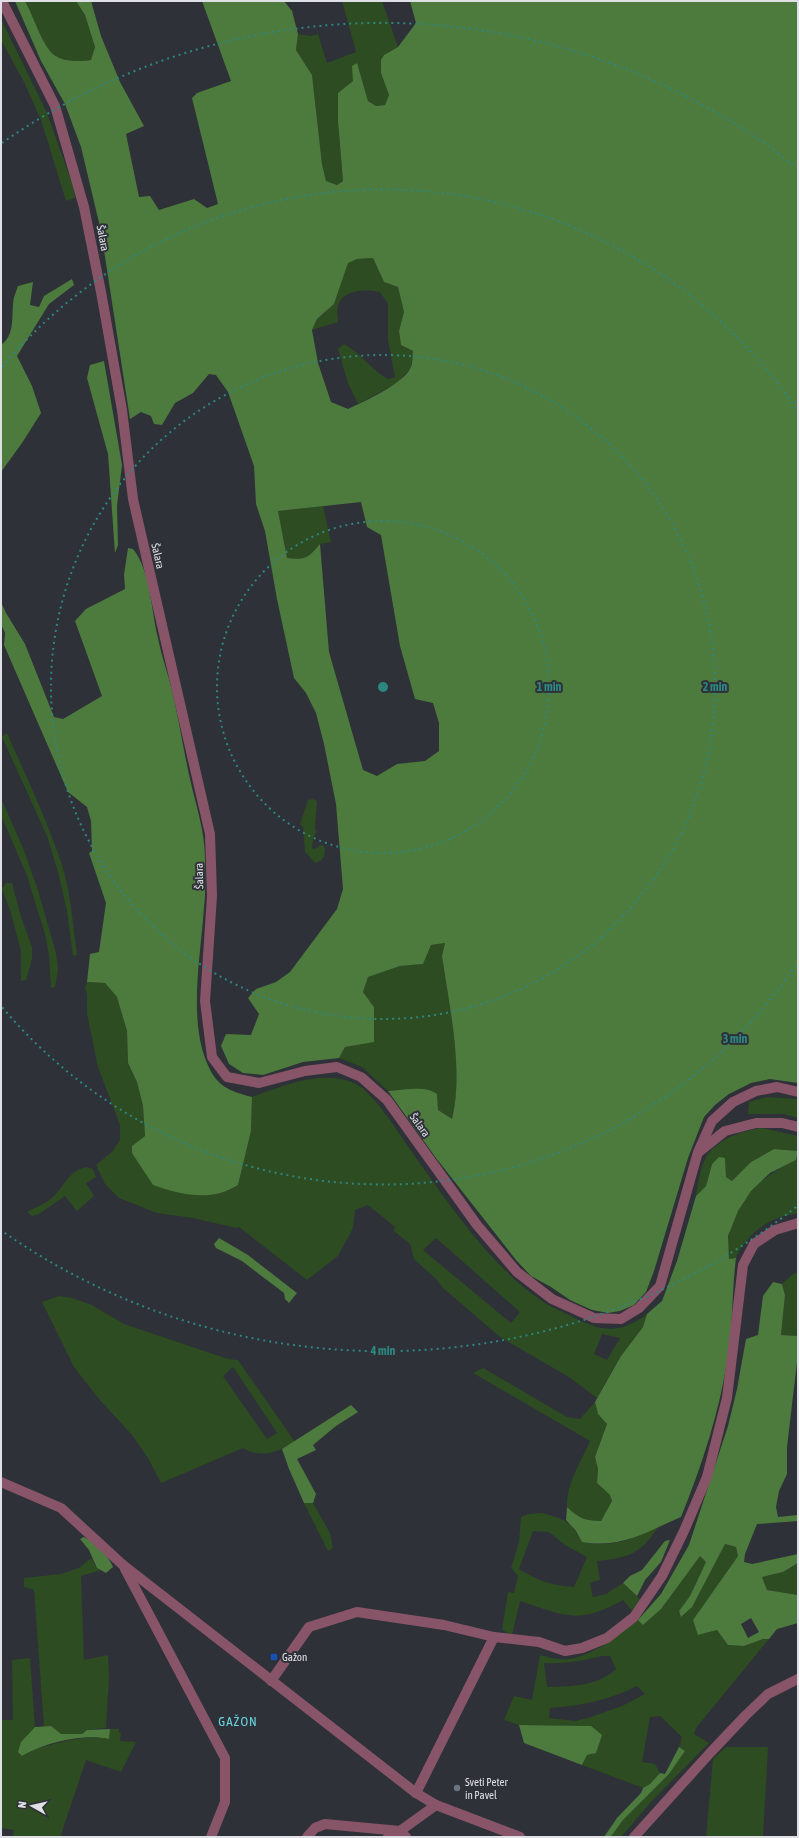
<svg xmlns="http://www.w3.org/2000/svg" width="799" height="1838" viewBox="0 0 799 1838" font-family="'Asap Condensed',sans-serif">
	<style>
		.green { fill: #2d4c21; fill-rule: evenodd }
		.forest { fill: #4d7a3d; fill-rule: evenodd }
		.lines { fill: none; stroke-linecap: round; stroke-linejoin: round }
		.minor { stroke: #885568; stroke-width: 10 }
		.ring { fill: none; stroke: #2e8680; stroke-width: 2; stroke-dasharray: 2 4 }
		.transit-dot { fill: #1a4fb4; stroke: #2e3138; stroke-width: 1.5 }
		.worship-dot { fill: #6b7280; stroke: #2e3138; stroke-width: 1.5 }
		.labels { text-anchor: middle; stroke-width: 4; stroke-linejoin: round; paint-order: stroke }
		.street-label { font-size: 11px; fill: #dee0e5; stroke: #2e3138 }
		.poi-label { font-size: 11px; fill: #dee0e5; stroke: #2e3138; text-anchor: start }
		.quarter-label { font-size: 13px; letter-spacing: 1px; fill: #68d4df; stroke: #2e3138 }
		.centre { fill: #2e8680; stroke: #2e3138; stroke-width: 2 }
		.ring-label { font-size: 12px; text-anchor: middle; font-weight: bold; fill: #2e8680; stroke: #2e3138; stroke-width: 4; stroke-linejoin: round; paint-order: stroke }
	</style>
	<rect width="100%" height="100%" fill="#2e3138"/>
	<!-- green -->
	<g class="green">
		<path d="M 25,1 L 76,1 L 85,15 L 95,47 L 91,60 C 79,62 58,62 50,51 C 39,37 34,17 25,1 Z"/>
		<path d="M 342,1 L 382,1 L 398,47 L 384,55 L 381,73 L 389,95 L 385,105 L 376,106 L 368,101 L 357,64 L 353,81 L 338,93 L 338,121 L 343,181 L 337,185 L 326,181 L 322,164 L 312,75 L 296,50 L 298,34 L 311,36 L 318,34 L 327,63 L 356,52 Z"/>
		<path d="M 1,19 L 47,113 L 73,186 L 75,198 L 66,201 L 41,120 L 24,82 L 1,40 Z"/>
		<path d="M 373,258 L 384,282 L 398,287 L 404,312 L 399,331 L 401,345 L 413,351 L 411,368 L 397,383 L 358,404 L 348,383 L 338,349 L 344,344 C 361,353 371,370 388,379 L 395,377 L 388,340 L 388,304 L 380,292 C 366,289 343,289 338,306 C 336,311 338,317 338,322 L 312,330 L 317,319 L 334,304 L 348,262 L 357,259 Z"/>
		<path d="M 323,506 L 331,542 L 320,544 C 308,558 306,560 287,558 L 278,511 Z"/>
		<path d="M 7,733 C 26,776 47,820 62,865 C 71,894 73,926 77,955 L 73,956 L 67,911 L 58,872 L 47,836 L 2,737 Z"/>
		<path d="M 1,798 L 23,848 L 37,887 L 56,953 L 58,969 L 55,987 L 51,988 L 49,955 L 45,934 L 27,876 L 1,815 Z"/>
		<path d="M 313,799 L 317,801 L 315,828 L 316,832 L 313,839 L 312,848 L 315,849 L 320,845 L 324,846 C 326,854 324,861 315,863 L 305,852 L 303,827 L 300,824 L 308,800 Z"/>
		<path d="M 6,883 L 12,883 L 21,917 L 32,947 L 32,959 L 26,980 L 21,981 L 21,951 L 10,910 L 2,889 Z"/>
		<path d="M 445,943 L 442,956 C 449,1007 464,1069 452,1120 L 438,1110 L 437,1094 L 414,1089 L 388,1091 L 362,1067 L 339,1058 L 345,1047 L 374,1007 L 363,992 L 368,977 L 400,966 L 423,964 L 431,945 Z"/>
		<path d="M 87,982 L 105,983 L 117,997 L 127,1031 L 128,1063 L 137,1082 L 143,1106 L 145,1136 L 132,1146 L 228,1191 L 238,1185 L 251,1131 L 252,1097 C 283,1086 321,1069 354,1083 C 373,1091 399,1134 412,1152 C 445,1199 488,1262 535,1296 C 545,1304 557,1310 569,1315 C 599,1331 618,1336 647,1314 L 643,1327 L 621,1356 L 597,1398 L 569,1377 L 500,1337 L 443,1288 L 436,1279 L 414,1259 L 410,1244 L 394,1231 L 395,1227 L 368,1205 L 355,1210 L 353,1228 L 338,1256 L 307,1280 L 239,1227 L 236,1228 L 193,1218 L 157,1213 L 119,1198 L 105,1184 L 96,1165 L 113,1151 L 120,1140 L 120,1125 L 98,1067 L 87,1014 L 87,995 L 85,987 ZM 436,1238 L 520,1312 L 511,1323 L 423,1250 ZM 602,1334 L 620,1338 L 607,1360 L 594,1354 Z"/>
		<path d="M 767,1097 L 798,1099 L 798,1118 L 783,1114 L 748,1114 L 749,1102 Z"/>
		<path d="M 762,1128 L 798,1136 L 798,1151 L 774,1149 L 751,1162 L 732,1181 L 726,1178 L 725,1158 L 712,1164 L 706,1186 L 696,1196 C 698,1183 700,1169 706,1157 C 718,1138 742,1131 762,1128 Z"/>
		<path d="M 798,1153 L 798,1213 C 790,1215 781,1216 773,1220 C 759,1226 741,1243 736,1258 L 729,1259 C 728,1251 727,1242 729,1234 C 739,1194 761,1178 796,1160 Z"/>
		<path d="M 87,1167 L 93,1169 L 96,1177 L 86,1183 L 94,1196 L 77,1211 L 65,1196 L 39,1214 L 32,1216 L 27,1212 C 36,1207 45,1204 52,1198 C 64,1187 69,1170 87,1167 Z"/>
		<path d="M 798,1272 L 798,1336 L 781,1335 L 785,1295 L 782,1284 L 793,1274 Z"/>
		<path d="M 59,1296 L 72,1298 L 92,1305 L 124,1324 L 228,1359 L 238,1360 L 295,1442 C 277,1452 262,1459 243,1448 L 161,1483 L 148,1458 L 132,1435 L 99,1399 L 74,1367 L 42,1302 ZM 233,1367 L 277,1433 L 267,1439 L 223,1376 Z"/>
		<path d="M 483,1368 L 567,1417 L 580,1419 L 595,1402 L 598,1414 L 607,1424 L 595,1457 L 598,1469 L 597,1483 L 610,1495 L 612,1501 L 601,1521 C 586,1521 578,1518 567,1507 C 566,1484 581,1462 590,1441 L 473,1373 Z"/>
		<path d="M 304,1503 L 313,1503 L 330,1533 L 333,1548 L 328,1551 Z"/>
		<path d="M 543,1513 C 565,1520 570,1520 582,1542 C 613,1548 630,1540 658,1527 C 641,1554 628,1558 597,1561 L 600,1580 L 590,1583 L 593,1597 L 606,1594 L 623,1583 L 641,1600 L 632,1611 L 623,1600 C 578,1625 566,1616 520,1601 L 512,1635 L 502,1630 L 508,1592 L 514,1593 L 518,1576 L 511,1568 L 519,1542 L 521,1517 L 528,1514 ZM 533,1531 L 549,1532 L 565,1545 L 587,1557 L 574,1587 C 550,1585 541,1582 519,1569 Z"/>
		<path d="M 724,1544 L 736,1547 L 738,1556 L 693,1620 L 699,1635 L 717,1630 L 728,1645 L 744,1646 L 763,1639 L 769,1639 L 696,1728 L 694,1734 L 709,1743 L 651,1802 L 621,1837 L 609,1837 L 623,1820 L 669,1774 L 685,1751 L 679,1747 L 682,1737 L 660,1716 L 650,1717 L 642,1762 L 655,1764 L 660,1773 L 650,1784 L 643,1788 L 582,1765 L 587,1755 L 591,1726 L 519,1725 L 504,1720 L 514,1696 L 532,1700 L 540,1655 C 546,1656 553,1659 559,1659 C 584,1663 619,1635 638,1620 L 644,1624 L 661,1609 L 699,1555 L 706,1562 L 690,1596 L 679,1611 L 682,1617 ZM 602,1656 L 610,1656 L 616,1669 C 595,1687 574,1686 547,1687 L 544,1663 C 564,1664 582,1661 602,1656 ZM 637,1686 L 645,1694 L 622,1706 L 591,1717 L 576,1721 L 549,1718 L 550,1708 C 581,1706 610,1700 637,1686 Z"/>
		<path d="M 91,1558 L 97,1568 L 101,1570 L 81,1576 L 84,1660 L 108,1655 L 109,1679 L 106,1728 L 87,1730 L 82,1734 L 61,1734 L 51,1726 L 44,1727 L 34,1590 L 24,1587 L 24,1578 L 61,1574 L 79,1568 Z"/>
		<path d="M 798,1563 L 798,1595 L 767,1590 L 762,1577 L 783,1572 Z"/>
		<path d="M 30,1658 L 35,1727 L 28,1734 L 35,1749 C 58,1743 85,1734 108,1739 L 110,1729 L 119,1729 L 119,1732 L 121,1733 L 120,1741 L 136,1742 L 121,1772 L 86,1760 L 60,1837 L 13,1837 L 14,1830 L 1,1828 L 1,1720 L 13,1720 L 12,1660 Z"/>
		<path d="M 726,1747 L 768,1747 L 763,1837 L 706,1837 L 713,1759 Z"/>
	</g>
	<!-- forest -->
	<g class="forest">
		<path d="M 15,1 L 25,1 C 34,17 39,37 50,51 C 58,62 79,62 91,60 L 95,47 L 85,15 L 76,1 L 91,1 L 101,36 L 120,82 L 144,126 L 126,134 L 139,197 L 150,196 L 159,210 L 194,199 L 207,208 L 218,204 L 192,98 L 197,93 L 231,81 L 202,1 L 284,1 L 292,11 L 298,34 L 296,50 L 312,75 L 322,164 L 326,181 L 337,185 L 343,181 L 338,121 L 338,93 L 353,81 L 352,66 L 357,63 L 368,101 L 376,106 L 385,105 L 389,95 L 381,73 L 381,60 L 384,55 L 398,47 L 416,23 L 410,1 L 798,1 L 798,1083 L 770,1079 L 751,1083 L 729,1094 L 715,1105 L 704,1117 L 688,1158 L 654,1271 L 646,1292 L 634,1305 L 620,1311 L 608,1313 L 592,1310 L 570,1300 L 551,1287 L 531,1276 L 516,1260 L 436,1158 L 388,1091 C 403,1090 425,1085 437,1094 L 438,1110 L 452,1119 C 464,1069 449,1006 442,956 L 445,943 L 431,945 L 423,964 L 400,966 L 368,977 L 363,992 L 374,1007 L 374,1042 L 345,1047 L 339,1058 L 303,1062 L 263,1075 L 243,1073 L 229,1064 L 221,1046 L 226,1034 L 251,1035 L 259,1014 L 248,998 L 256,989 L 276,982 L 290,972 L 337,909 L 343,889 L 336,804 L 324,744 L 316,713 L 306,693 L 294,678 L 277,599 L 265,531 L 256,504 L 254,466 L 228,392 L 216,375 L 209,374 L 193,393 L 175,403 L 162,425 L 154,424 L 151,416 L 141,412 L 130,419 L 101,231 L 81,147 L 65,104 L 41,61 ZM 373,258 L 384,282 L 398,287 L 404,312 L 399,331 L 401,345 L 413,351 C 412,356 413,363 411,367 C 405,383 363,402 348,409 L 331,402 L 318,363 L 312,330 L 317,319 L 334,304 L 348,263 L 357,259 ZM 361,502 L 367,527 L 381,535 L 400,646 L 415,699 L 433,703 L 439,723 L 439,751 L 425,761 L 397,764 L 377,776 L 363,770 L 329,652 L 320,544 C 308,558 306,560 287,558 L 278,511 Z"/>
		<path d="M 72,279 L 74,285 L 49,304 L 17,356 L 32,386 L 41,413 L 22,443 L 1,472 L 1,345 C 14,336 12,319 13,304 C 13,298 16,292 18,286 L 33,282 L 30,305 L 39,307 L 44,296 Z"/>
		<path d="M 104,361 L 122,465 L 117,506 L 118,545 L 115,553 L 108,454 L 87,378 L 90,365 Z"/>
		<path d="M 128,548 L 133,549 C 151,571 151,611 158,638 C 162,659 170,679 174,699 C 180,726 184,753 190,779 C 196,806 205,831 205,859 C 205,875 206,891 204,907 C 201,955 188,1018 207,1063 C 216,1086 229,1091 252,1097 L 251,1131 L 238,1185 C 212,1202 181,1195 153,1185 L 132,1153 L 132,1146 L 145,1136 L 143,1106 L 137,1082 L 128,1063 L 127,1031 L 117,997 L 105,983 L 87,982 L 90,954 L 99,952 L 106,903 L 89,853 L 92,851 L 91,821 L 87,807 L 68,792 L 4,645 L 5,633 L 1,624 L 1,602 L 6,613 L 25,644 L 54,717 L 63,719 L 102,696 L 75,621 L 86,609 L 125,589 L 124,575 Z"/>
		<path d="M 774,1149 L 798,1151 L 796,1160 L 770,1173 L 751,1191 L 738,1211 L 728,1236 L 729,1259 L 736,1258 C 732,1290 733,1323 728,1355 C 720,1411 702,1465 681,1517 C 646,1532 621,1549 582,1542 L 576,1531 L 566,1520 L 567,1507 C 578,1518 586,1521 601,1521 L 612,1501 L 610,1495 L 597,1483 L 598,1469 L 595,1457 L 607,1424 L 598,1414 L 595,1402 L 621,1356 L 643,1327 L 647,1314 L 662,1301 L 677,1261 L 696,1196 L 706,1186 L 712,1164 L 719,1157 L 725,1158 L 726,1177 L 732,1181 L 751,1162 Z"/>
		<path d="M 219,1238 L 248,1255 L 297,1293 L 289,1303 L 285,1299 L 284,1293 L 242,1261 L 216,1248 L 214,1244 Z"/>
		<path d="M 773,1282 L 782,1284 L 785,1295 L 781,1335 L 798,1336 L 798,1354 L 787,1447 L 787,1474 L 779,1491 L 776,1507 L 778,1517 L 798,1515 L 798,1521 L 757,1524 L 745,1554 L 744,1562 L 752,1564 L 798,1554 L 798,1563 L 783,1572 L 762,1577 L 767,1590 L 798,1595 L 798,1623 L 777,1629 L 769,1639 L 763,1639 L 744,1646 L 728,1645 L 717,1630 L 698,1635 L 693,1620 L 738,1556 L 736,1547 L 725,1544 L 692,1607 L 681,1617 L 679,1611 L 690,1596 L 706,1562 L 700,1556 L 661,1609 L 643,1625 L 638,1620 L 661,1594 L 689,1545 L 728,1426 L 737,1389 L 746,1339 L 758,1335 L 763,1296 ZM 751,1618 L 759,1632 L 748,1638 L 741,1624 Z"/>
		<path d="M 351,1405 L 358,1412 L 336,1426 L 313,1445 L 316,1450 L 297,1459 L 316,1494 L 313,1503 L 304,1503 L 289,1469 L 282,1449 Z"/>
		<path d="M 84,1537 C 97,1545 107,1553 113,1567 L 106,1573 L 97,1568 L 89,1550 L 80,1539 Z"/>
		<path d="M 670,1540 L 661,1562 L 645,1580 L 637,1596 L 623,1583 L 630,1576 L 642,1570 L 665,1541 Z"/>
		<path d="M 519,1725 L 591,1726 L 602,1735 L 596,1753 L 587,1755 L 582,1765 L 524,1743 Z"/>
		<path d="M 51,1726 L 61,1734 L 82,1734 L 87,1730 L 110,1729 L 109,1739 C 83,1733 44,1743 22,1756 L 18,1752 L 21,1742 L 35,1727 Z"/>
		<path d="M 679,1747 L 685,1751 L 669,1774 L 623,1820 L 612,1835 L 609,1837 L 604,1837 L 617,1818 L 641,1793 L 643,1788 L 650,1784 L 660,1773 L 665,1774 Z"/>
	</g>
	<g class="lines">
		<!-- minor -->
		<g class="minor">
			<path d="M 2,1 L 55,106 L 84,207 L 101,292 L 122,410 L 133,499 L 210,834 L 212,896 L 205,1001 L 212,1057 L 227,1077 L 259,1083 L 305,1071 L 337,1067 L 361,1077 L 387,1100 L 477,1225 L 517,1272 L 552,1299 L 594,1318 L 621,1319 L 639,1308 L 660,1286 L 698,1152 L 712,1121 L 733,1102 L 756,1091 L 777,1087 L 798,1092"/>
			<path d="M 700,1151 L 725,1131 L 756,1123 L 782,1123 L 798,1127"/>
			<path d="M 1,1482 L 61,1508 L 123,1565 L 416,1793 L 436,1805 L 520,1837"/>
			<path d="M 125,1569 L 225,1758 L 225,1802 L 211,1837"/>
			<path d="M 271,1681 L 309,1627 L 357,1612 L 444,1625 L 494,1637 L 539,1642 L 565,1651 L 582,1648 L 607,1638 L 634,1617 L 662,1576 L 684,1531 L 707,1477 L 727,1398 L 743,1265 L 754,1244 L 775,1230 L 798,1223"/>
			<path d="M 416,1793 L 494,1637"/>
			<path d="M 307,1837 L 315,1828 L 325,1824 L 400,1831 L 436,1805"/>
			<path d="M 388,1837 L 400,1831 L 406,1837"/>
			<path d="M 634,1837 L 710,1753 L 746,1715 L 768,1694 L 798,1679"/>
		</g>
	</g>
	<!-- distance rings -->
	<g class="ring">
		<circle cx="383" cy="687" r="166"/>
		<circle cx="383" cy="687" r="332"/>
		<path d="M796 965A498 498 0 0 1 2 1007M2 367A498 498 0 0 1 796 409"/>
		<path d="M796 1207A664 664 0 0 1 2 1231M2 143A664 664 0 0 1 796 167"/>
	</g>
	<!-- markers -->
	<rect class="transit-dot" x="270" y="1653" width="8" height="8" rx="2"/>
	<circle class="worship-dot" cx="457" cy="1788" r="4"/>
	<g class="labels">
		<!-- street labels -->
		<g class="street-label">
			<text transform="translate(103 238) rotate(79)" y="4">Šalara</text>
			<text transform="translate(158 556) rotate(77)" y="4">Šalara</text>
			<text transform="translate(199 876) rotate(-91)" y="4">Šalara</text>
			<text transform="translate(420 1125) rotate(54)" y="4">Šalara</text>
		</g>
		<!-- poi labels -->
		<g class="poi-label">
			<text x="282" y="1661">Gažon</text>
			<text x="465" y="1786">Sveti Peter<tspan x="465" dy="13">in Pavel</tspan></text>
		</g>
		<!-- quarter labels -->
		<g class="quarter-label">
			<text x="238" y="1726">GAŽON</text>
		</g>
	</g>
	<circle cx="383" cy="687" r="6" class="centre"/>
	<g class="ring-label">
		<text x="549" y="691">1 min</text>
		<text x="715" y="691">2 min</text>
		<text x="735" y="1043">3 min</text>
		<text x="383" y="1355">4 min</text>
	</g>
	<!-- border -->
	<rect width="799" height="1838" fill="none" stroke="#dee0e5" stroke-width="4"/>
	<!-- north arrow -->
	<g transform="translate(32 1806) rotate(278)" stroke="#2e3138" stroke-width="3" paint-order="stroke">
	<path d="M0-3L7 15L0 10L-7 15Z" fill="#dee0e5"/>
	<text y="-6" font-size="11" font-weight="bold" text-anchor="middle" fill="#dee0e5">N</text>
	</g>
</svg>
